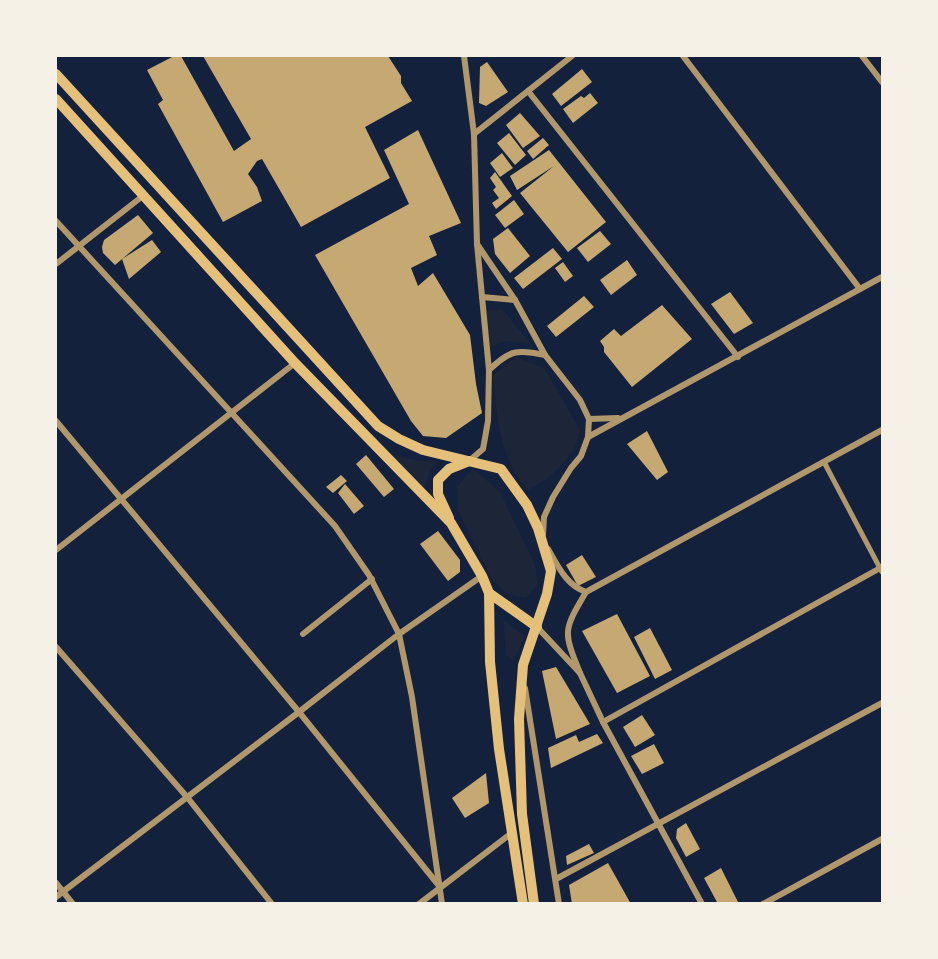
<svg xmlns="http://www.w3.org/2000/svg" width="938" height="959" viewBox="0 0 938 959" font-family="'Alegreya Sans',sans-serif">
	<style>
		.green { fill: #1d2539 }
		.building { fill: #c6a872 }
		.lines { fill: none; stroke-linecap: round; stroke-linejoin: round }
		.pedestrian { stroke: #b1986c; stroke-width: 5 }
		.minor { stroke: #b1986c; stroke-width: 6 }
		.primary { stroke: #e5c07b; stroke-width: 10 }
	</style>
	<rect width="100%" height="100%" fill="#14213d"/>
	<!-- green -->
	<g class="green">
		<path d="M 502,309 L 530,343 L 504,341 L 489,348 L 485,311 Z"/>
		<path d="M 516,357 L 545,369 L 580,430 C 577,456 550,479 528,490 C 499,459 497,415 493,375 Z"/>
		<path d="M 390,454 L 420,461 L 437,461 L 430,470 L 425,488 Z"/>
		<path d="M 475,470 L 500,492 L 535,565 L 538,584 L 526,598 L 507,594 L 491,578 L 458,510 L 458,486 L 467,474 Z"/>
		<path d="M 503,619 L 525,637 L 513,660 L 506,655 Z"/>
	</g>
	<!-- building -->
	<g class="building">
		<path d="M 174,56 L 181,56 L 234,151 L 251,139 L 203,56 L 388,56 L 401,76 L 401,83 L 412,101 L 365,127 L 390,178 L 301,227 L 262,159 L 257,161 L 248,174 L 257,187 L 262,201 L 223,222 L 158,104 L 163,100 L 147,70 Z"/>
		<path d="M 487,62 L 508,92 L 486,106 L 479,103 L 480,67 Z"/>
		<path d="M 582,69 L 592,82 L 561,106 L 552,94 Z"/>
		<path d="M 590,93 L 598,103 L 573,123 L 563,109 L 581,96 L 584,98 Z"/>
		<path d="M 520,113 L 540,136 L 523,148 L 506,125 Z"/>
		<path d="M 418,130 L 461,223 L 429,236 L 437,255 L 411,268 L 418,286 L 433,273 L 470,335 L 476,384 L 482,413 L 446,438 L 423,436 L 411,421 L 315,255 L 409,204 L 384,150 Z"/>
		<path d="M 509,133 L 526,155 L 515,165 L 497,143 Z"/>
		<path d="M 543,138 L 549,145 L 533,159 L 527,151 Z"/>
		<path d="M 549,150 L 606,222 L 568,252 L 520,193 L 554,166 L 517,190 L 510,176 Z"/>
		<path d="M 502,153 L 513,168 L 500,177 L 490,163 Z"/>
		<path d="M 495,172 L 512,196 L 496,209 L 492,203 L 499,198 L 493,190 L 496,187 L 490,178 Z"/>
		<path d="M 514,200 L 524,214 L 505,228 L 495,215 Z"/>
		<path d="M 138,215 L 153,233 L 115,265 L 103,253 L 102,247 L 104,240 Z"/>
		<path d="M 508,228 L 530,256 L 510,273 L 495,254 L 493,239 Z"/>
		<path d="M 600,231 L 611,244 L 588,262 L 577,248 Z"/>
		<path d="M 152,240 L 161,252 L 129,279 L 122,259 Z"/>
		<path d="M 553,248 L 562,259 L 523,289 L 514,278 Z"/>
		<path d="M 627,260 L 637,275 L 611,295 L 600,280 Z"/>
		<path d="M 563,262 L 573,276 L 565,282 L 555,268 Z"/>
		<path d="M 730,292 L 753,323 L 734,334 L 711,304 Z"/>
		<path d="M 584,296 L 594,307 L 556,337 L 547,326 Z"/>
		<path d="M 662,305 L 692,339 L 632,387 L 604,352 L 604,347 L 600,341 L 614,329 L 621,336 Z"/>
		<path d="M 647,431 L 668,472 L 657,480 L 627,444 Z"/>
		<path d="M 366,455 L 394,489 L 384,497 L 356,464 Z"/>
		<path d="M 341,475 L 347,481 L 333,493 L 326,487 Z"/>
		<path d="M 345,484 L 364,506 L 354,514 L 338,493 Z"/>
		<path d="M 438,531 L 460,560 L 460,572 L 448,581 L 420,544 Z"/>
		<path d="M 582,555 L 596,577 L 578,586 L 566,565 Z"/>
		<path d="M 617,614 L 650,676 L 617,693 L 582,631 Z"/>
		<path d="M 650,628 L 672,670 L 655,679 L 634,637 Z"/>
		<path d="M 556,667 L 590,724 L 556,739 L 542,671 Z"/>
		<path d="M 642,715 L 655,735 L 635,747 L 623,727 Z"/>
		<path d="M 597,734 L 603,743 L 551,768 L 548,748 L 576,735 L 579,742 Z"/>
		<path d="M 654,744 L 664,763 L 642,774 L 631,756 Z"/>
		<path d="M 486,773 L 489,803 L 465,818 L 452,798 Z"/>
		<path d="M 686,823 L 700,849 L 686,857 L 676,838 L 677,829 Z"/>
		<path d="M 589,844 L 594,853 L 567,865 L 566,856 Z"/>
		<path d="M 608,863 L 631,904 L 572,904 L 569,885 Z"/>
		<path d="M 721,868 L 739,904 L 718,904 L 704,878 Z"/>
	</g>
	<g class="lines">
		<!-- pedestrian -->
		<path class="pedestrian" d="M 824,462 L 882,572"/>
		<!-- minor -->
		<g class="minor">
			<path d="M 464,56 L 474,134 L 477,244 L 489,370 L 488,421 L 483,449 L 469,461"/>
			<path d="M 683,56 L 860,289"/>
			<path d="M 862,56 L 882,82"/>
			<path d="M 528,91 L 738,357"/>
			<path d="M 474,134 L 572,56"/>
			<path d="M 56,221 L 335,526 L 369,575 L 399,634 L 412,697 L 442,904"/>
			<path d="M 477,244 L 515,300 L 545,355 L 580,400 L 589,419 L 588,437 L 581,456 L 571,468 L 553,497 L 544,517 L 543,534"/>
			<path d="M 56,264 L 144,195"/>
			<path d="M 482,297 L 515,300"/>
			<path d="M 489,370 C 510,350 517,349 545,355"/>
			<path d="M 589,419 L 618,418"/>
			<path d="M 56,421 L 299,712 L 440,887"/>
			<path d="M 588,437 L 882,277"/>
			<path d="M 548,549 C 558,566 566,585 586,592"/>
			<path d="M 56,550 L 295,363"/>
			<path d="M 537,627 L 580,673 L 603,722 L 702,904"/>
			<path d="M 303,634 L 372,579"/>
			<path d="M 56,647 L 187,797 L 272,904"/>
			<path d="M 580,673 C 563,631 563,631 586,592 L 882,430"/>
			<path d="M 525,688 L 559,904"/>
			<path d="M 603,722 L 882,567"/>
			<path d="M 556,879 L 882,703"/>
			<path d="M 56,883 L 73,904"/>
			<path d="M 56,897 L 299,712 L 399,634 L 482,576"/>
			<path d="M 419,904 L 513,832"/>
			<path d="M 763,904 L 882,839"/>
		</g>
		<!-- primary -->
		<g class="primary">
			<path d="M 56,74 L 378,426 L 399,439 L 423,450 L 501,469 L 527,505 L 538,528 L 551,571 L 547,594 L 523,665 L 519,719 L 522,814 L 534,904"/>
			<path d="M 56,99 L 295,363 L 451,523 L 482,576 L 489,593 L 490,662 L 499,749 L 523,904"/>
			<path d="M 449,518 L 438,494 L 438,480 L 449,469 L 469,461"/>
			<path d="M 489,593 L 537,627"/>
		</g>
	</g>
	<!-- border -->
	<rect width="938" height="959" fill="none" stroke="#f6f1e7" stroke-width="114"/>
</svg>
